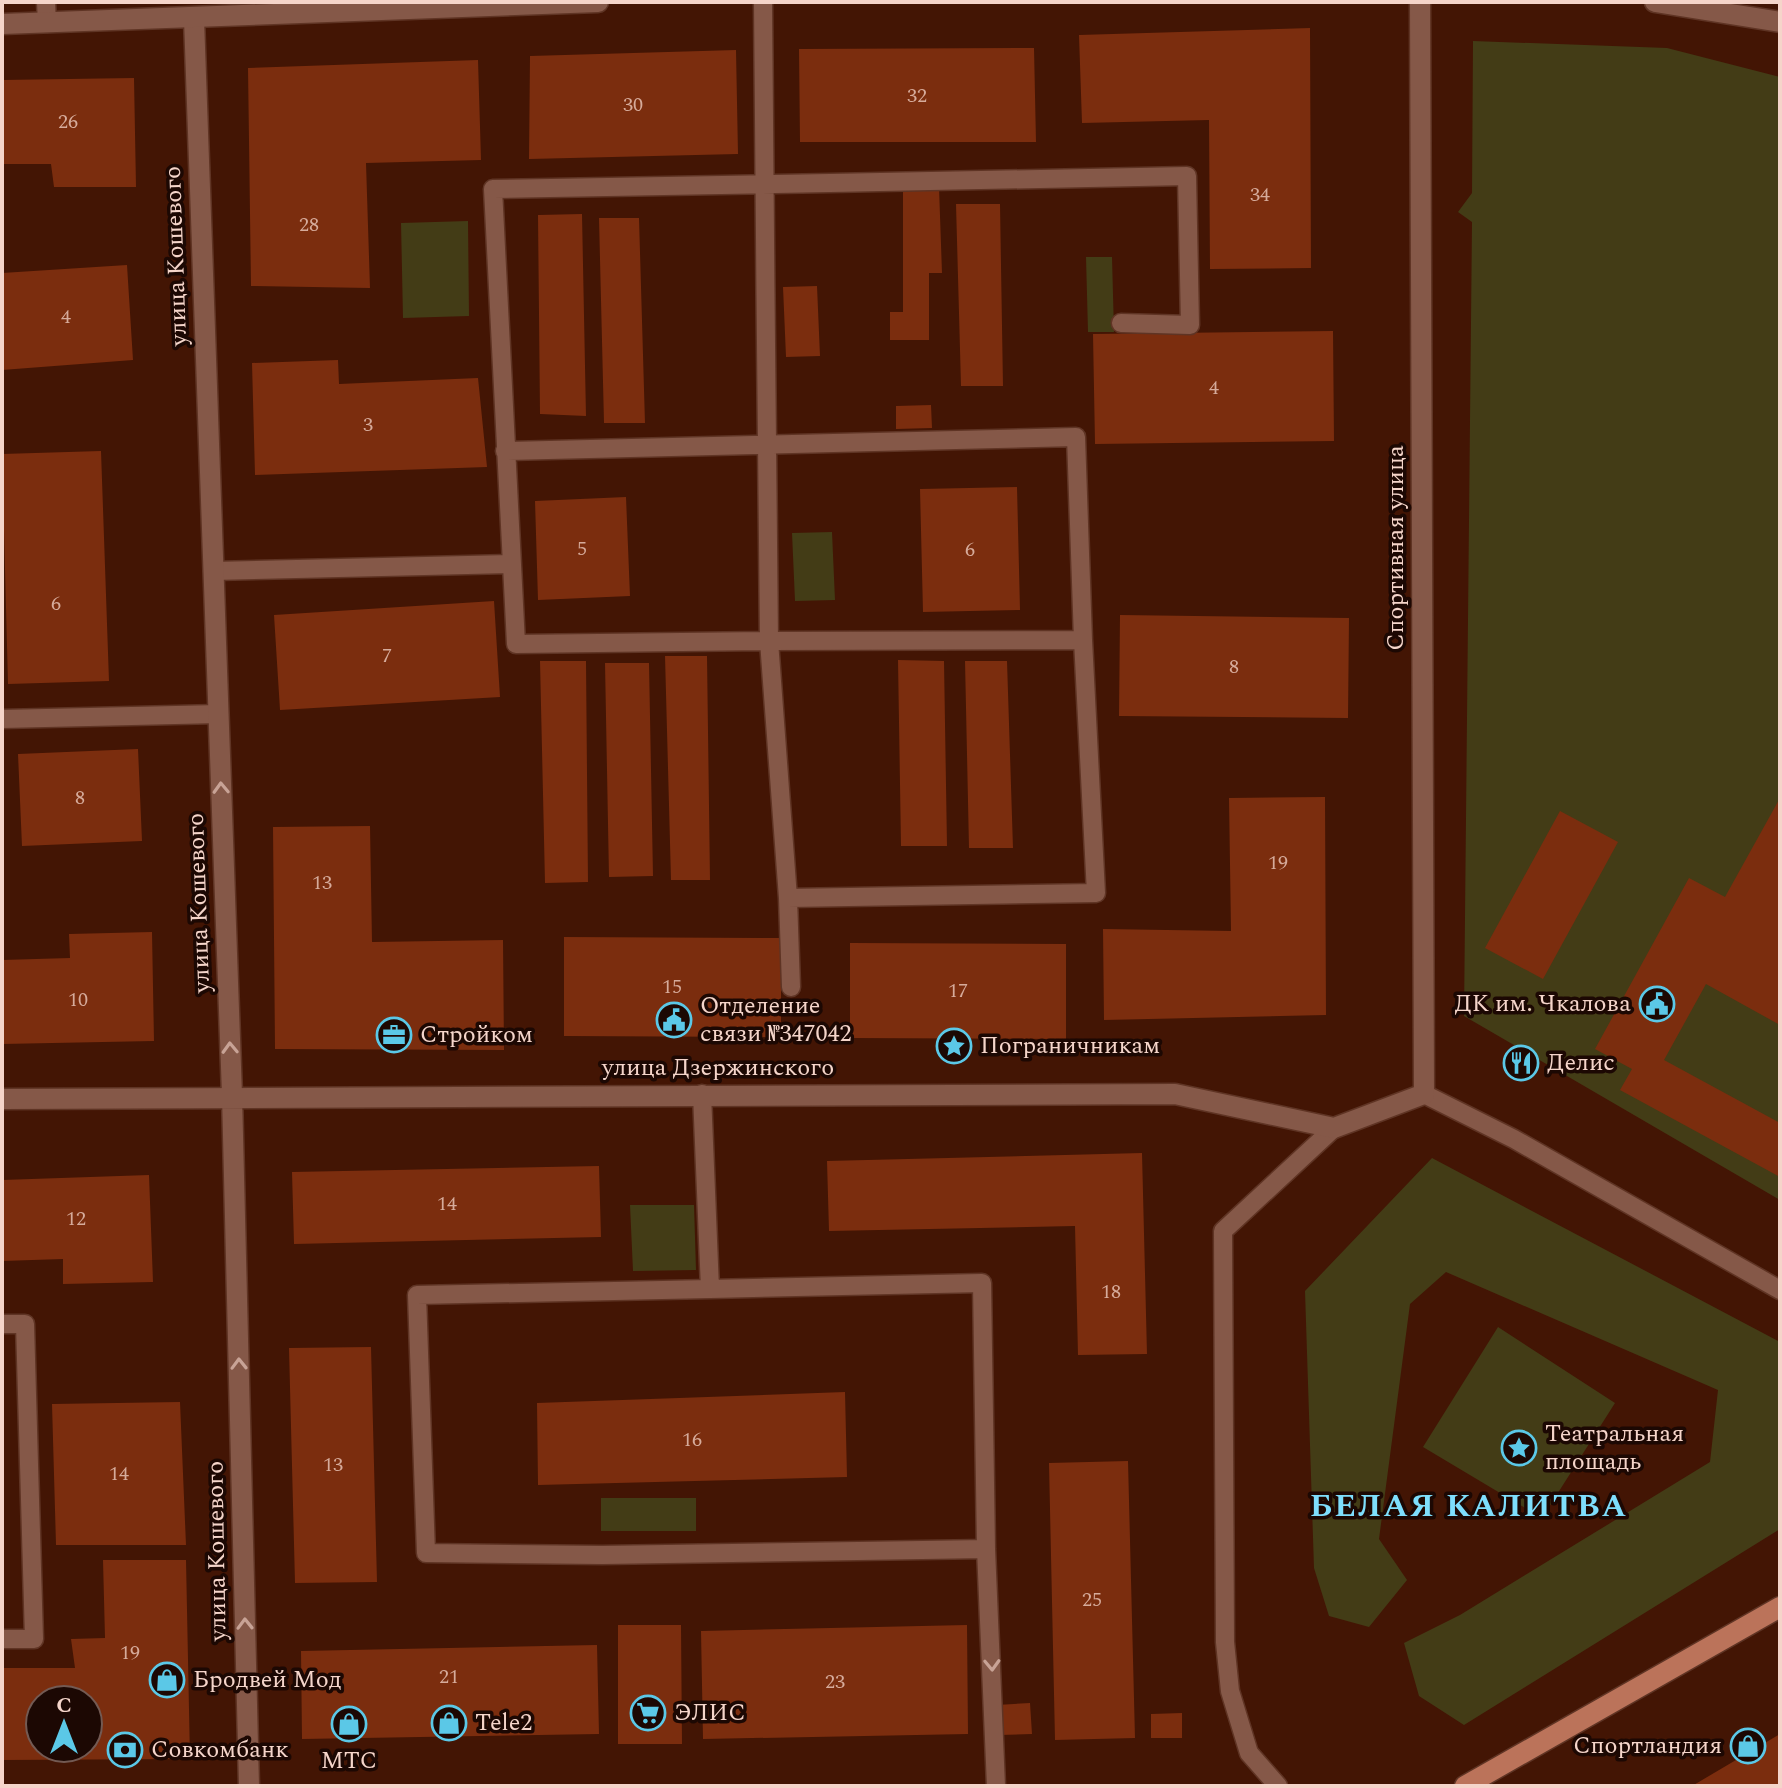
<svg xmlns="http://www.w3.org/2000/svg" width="1782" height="1788" font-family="Spectral,serif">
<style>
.green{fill:#433c16}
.building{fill:#7b2d0e;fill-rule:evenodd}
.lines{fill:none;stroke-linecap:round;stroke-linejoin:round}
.service-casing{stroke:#5f3424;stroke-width:21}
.minor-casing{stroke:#5f3424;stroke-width:23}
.tertiary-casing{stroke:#5f3424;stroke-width:23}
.secondary-casing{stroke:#5f3424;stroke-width:23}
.service{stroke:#855848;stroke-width:18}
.minor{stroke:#855848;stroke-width:20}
.tertiary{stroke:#855848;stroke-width:20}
.secondary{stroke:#bb735a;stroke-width:20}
.oneway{stroke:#c8a396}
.labels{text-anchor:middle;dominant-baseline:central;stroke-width:7;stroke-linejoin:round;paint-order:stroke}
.number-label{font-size:20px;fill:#d6ab9b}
.street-label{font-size:24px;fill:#f5d5ca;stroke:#1c0803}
.poi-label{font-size:24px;fill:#f5d5ca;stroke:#1c0803;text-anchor:start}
.district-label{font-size:32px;font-weight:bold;letter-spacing:2px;fill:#7edefc;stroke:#1c0803}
</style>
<rect width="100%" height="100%" fill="#431504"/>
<path class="green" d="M 1473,41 L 1667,48 L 1780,77 L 1780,1200 L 1464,1016 L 1472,222 L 1458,212 L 1472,193 Z
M 468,221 L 469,316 L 403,318 L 401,223 Z
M 1086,257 L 1112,257 L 1114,332 L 1088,332 Z
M 832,532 L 835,600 L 795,601 L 792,533 Z
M 1432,1158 L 1780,1342 L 1780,1529 L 1464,1725 L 1419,1696 L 1404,1643 L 1460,1615 L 1710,1462 L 1718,1390 L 1446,1272 L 1410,1304 L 1379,1539 L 1407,1580 L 1369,1627 L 1329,1616 L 1314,1568 L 1305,1291 Z
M 630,1205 L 694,1205 L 696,1270 L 633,1271 Z
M 1498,1327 L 1615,1403 L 1542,1518 L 1423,1447 Z
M 601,1498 L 696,1498 L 696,1531 L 601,1531 Z"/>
<path class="building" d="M 1310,28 L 1311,268 L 1210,269 L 1209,120 L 1082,123 L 1079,35 Z
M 1034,48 L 1036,142 L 800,142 L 799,49 Z
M 736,50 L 738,154 L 529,159 L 530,56 Z
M 478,60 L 481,160 L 366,163 L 370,288 L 251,286 L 248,68 Z
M 134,78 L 136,187 L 54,187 L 51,164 L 2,164 L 2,80 Z
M 903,187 L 939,187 L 942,273 L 929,273 L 929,340 L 890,340 L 890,312 L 903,312 Z
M 956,204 L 1000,204 L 1003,386 L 961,386 Z
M 582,214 L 586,416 L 540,414 L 538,215 Z
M 599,218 L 639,218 L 645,423 L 604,423 Z
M 127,265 L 133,360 L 2,370 L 2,273 Z
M 817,286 L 820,356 L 786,357 L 783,287 Z
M 1333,331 L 1334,441 L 1095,444 L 1093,334 Z
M 338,360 L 339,384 L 478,378 L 487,467 L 255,475 L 252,363 Z
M 931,405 L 932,428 L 896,429 L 896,406 Z
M 101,451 L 109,681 L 8,684 L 2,454 Z
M 1017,487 L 1020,610 L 923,612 L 920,489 Z
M 626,497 L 630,596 L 538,600 L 535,501 Z
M 494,601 L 500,697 L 280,710 L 274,615 Z
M 1120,615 L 1349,618 L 1348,718 L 1119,716 Z
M 665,656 L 707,656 L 710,880 L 671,880 Z
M 898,660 L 944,661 L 947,846 L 901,846 Z
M 540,661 L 586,661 L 588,882 L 545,883 Z
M 965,661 L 1007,661 L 1013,848 L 969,848 Z
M 605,663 L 649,663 L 653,876 L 609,877 Z
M 138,749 L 142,841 L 22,846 L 18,754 Z
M 1325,797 L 1326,1015 L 1104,1020 L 1103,929 L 1231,931 L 1229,798 Z
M 1780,798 L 1780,1025 L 1706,984 L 1664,1060 L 1780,1123 L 1780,1177 L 1620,1090 L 1632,1069 L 1595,1049 L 1689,878 L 1725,897 Z
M 1560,811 L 1618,842 L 1543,979 L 1485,948 Z
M 370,826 L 372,942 L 503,940 L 504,1050 L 275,1049 L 273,827 Z
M 152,932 L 154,1041 L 2,1044 L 2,960 L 70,958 L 69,934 Z
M 564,937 L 781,938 L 781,1037 L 564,1036 Z
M 850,943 L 1066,944 L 1066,1039 L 850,1038 Z
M 1142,1153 L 1147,1354 L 1078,1355 L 1075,1226 L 829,1231 L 827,1161 Z
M 599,1166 L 601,1237 L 294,1244 L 292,1172 Z
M 149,1175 L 153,1282 L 63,1284 L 63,1259 L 2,1261 L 2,1180 Z
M 371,1347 L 377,1582 L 295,1583 L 289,1348 Z
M 845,1392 L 847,1477 L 538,1485 L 537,1403 Z
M 180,1402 L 186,1545 L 56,1545 L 52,1404 Z
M 1128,1461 L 1135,1738 L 1055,1740 L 1049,1463 Z
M 103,1560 L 186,1560 L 190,1759 L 2,1760 L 2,1668 L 75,1668 L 71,1639 L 105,1638 ZM 40,1700 L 88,1700 L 88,1748 L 40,1748 Z
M 618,1625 L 681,1625 L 682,1744 L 618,1744 Z
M 967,1625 L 968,1734 L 703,1739 L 701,1631 Z
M 597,1645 L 599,1734 L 302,1739 L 301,1651 Z
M 1030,1703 L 1032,1734 L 999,1735 L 997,1705 Z
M 1182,1713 L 1182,1738 L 1151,1738 L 1151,1714 Z
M 1780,1734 L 1780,1786 L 1692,1786 Z"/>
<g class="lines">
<g class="service-casing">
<path id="service" d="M 46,2 L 47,23
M 763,2 C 766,215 765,428 769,641 L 1083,640 L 1096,893 L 788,898 L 769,641 L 516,644 L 493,189 C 724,184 956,182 1187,176 L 1190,325 L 1121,323
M 505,451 L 1076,437 L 1083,640
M 213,571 L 512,564
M 2,719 L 219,714
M 788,898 L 791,987
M 702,1094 L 710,1289 L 982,1283 L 986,1549 L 996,1786
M 1424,1094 L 1514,1139 L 1780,1290
M 710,1289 L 417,1295 L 426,1553 L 602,1555 L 986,1549
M 2,1324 L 25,1324 L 34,1639 L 2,1639
M 1278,1786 L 1249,1753 L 1230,1691 L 1225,1642 L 1223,1231 L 1334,1128"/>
</g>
<g class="minor-casing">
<path id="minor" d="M 194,19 L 232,1095 L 249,1786
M 2,1099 L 1175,1094 L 1334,1128 L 1424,1094 L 1420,2"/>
</g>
<g class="tertiary-casing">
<path id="tertiary" d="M 1655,2 L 1780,22
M 2,24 L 598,2"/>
</g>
<g class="secondary-casing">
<path id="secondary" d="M 1465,1786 L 1780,1607"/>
</g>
<use href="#service" class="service"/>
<use href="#minor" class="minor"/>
<use href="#tertiary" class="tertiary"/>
<use href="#secondary" class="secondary"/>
</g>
<defs><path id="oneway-chevron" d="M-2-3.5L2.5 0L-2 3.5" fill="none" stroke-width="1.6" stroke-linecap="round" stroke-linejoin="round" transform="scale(2)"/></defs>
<g class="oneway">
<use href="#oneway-chevron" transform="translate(221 788) rotate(-92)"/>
<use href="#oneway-chevron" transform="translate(230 1048) rotate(-92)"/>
<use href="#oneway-chevron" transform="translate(239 1364) rotate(-91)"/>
<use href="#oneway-chevron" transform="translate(245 1624) rotate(-91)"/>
<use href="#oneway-chevron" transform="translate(992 1665) rotate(88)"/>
</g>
<defs>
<g id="civic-ring" transform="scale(1.8)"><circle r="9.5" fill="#1c0803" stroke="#5bc8e7" stroke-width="1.5"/><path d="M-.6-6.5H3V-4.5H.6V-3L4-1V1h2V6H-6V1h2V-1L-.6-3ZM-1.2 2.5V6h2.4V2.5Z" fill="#5bc8e7"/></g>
<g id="office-ring" transform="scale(1.8)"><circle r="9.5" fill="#1c0803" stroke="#5bc8e7" stroke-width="1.5"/><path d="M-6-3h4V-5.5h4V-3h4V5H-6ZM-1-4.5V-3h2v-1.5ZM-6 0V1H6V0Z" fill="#5bc8e7"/></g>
<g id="sight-ring" transform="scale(1.8)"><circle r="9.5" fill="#1c0803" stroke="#5bc8e7" stroke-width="1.5"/><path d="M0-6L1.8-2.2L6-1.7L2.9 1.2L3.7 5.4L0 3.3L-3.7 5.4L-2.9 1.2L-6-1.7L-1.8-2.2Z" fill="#5bc8e7"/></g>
<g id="restaurant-ring" transform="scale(1.8)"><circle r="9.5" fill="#1c0803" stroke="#5bc8e7" stroke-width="1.5"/><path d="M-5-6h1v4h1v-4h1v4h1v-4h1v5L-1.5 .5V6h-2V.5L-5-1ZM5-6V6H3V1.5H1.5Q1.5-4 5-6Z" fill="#5bc8e7"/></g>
<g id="shop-ring" transform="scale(1.8)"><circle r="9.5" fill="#1c0803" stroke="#5bc8e7" stroke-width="1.5"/><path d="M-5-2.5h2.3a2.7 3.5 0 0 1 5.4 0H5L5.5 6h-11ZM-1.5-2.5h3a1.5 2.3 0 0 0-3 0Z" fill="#5bc8e7"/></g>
<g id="supermarket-ring" transform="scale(1.8)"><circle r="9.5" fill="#1c0803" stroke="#5bc8e7" stroke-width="1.5"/><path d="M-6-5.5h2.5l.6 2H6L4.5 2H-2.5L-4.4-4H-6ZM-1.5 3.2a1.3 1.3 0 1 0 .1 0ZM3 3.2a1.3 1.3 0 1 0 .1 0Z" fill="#5bc8e7"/></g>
<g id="bank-ring" transform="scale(1.8)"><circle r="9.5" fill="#1c0803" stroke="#5bc8e7" stroke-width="1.5"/><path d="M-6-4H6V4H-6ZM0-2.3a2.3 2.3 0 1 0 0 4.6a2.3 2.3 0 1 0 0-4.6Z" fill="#5bc8e7"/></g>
</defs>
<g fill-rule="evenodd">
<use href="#civic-ring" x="1657" y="1004"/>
<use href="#civic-ring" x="674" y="1020"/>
<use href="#office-ring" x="394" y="1035"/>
<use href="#sight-ring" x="954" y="1046"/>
<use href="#restaurant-ring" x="1521" y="1063"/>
<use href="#sight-ring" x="1519" y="1448"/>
<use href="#shop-ring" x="167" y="1680"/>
<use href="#supermarket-ring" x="648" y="1713"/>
<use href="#shop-ring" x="449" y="1723"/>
<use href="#shop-ring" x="349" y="1724"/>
<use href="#shop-ring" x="1748" y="1746"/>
<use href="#bank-ring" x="125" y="1750"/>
</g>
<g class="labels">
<g class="number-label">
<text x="917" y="96">32</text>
<text x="633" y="105">30</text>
<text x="68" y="122">26</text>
<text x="1260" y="195">34</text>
<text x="309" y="225">28</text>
<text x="66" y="317">4</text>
<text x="1214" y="388">4</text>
<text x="368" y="425">3</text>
<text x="582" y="549">5</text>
<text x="970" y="550">6</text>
<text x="56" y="604">6</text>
<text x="387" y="656">7</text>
<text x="1234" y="667">8</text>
<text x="80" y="798">8</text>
<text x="1278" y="863">19</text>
<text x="322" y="883">13</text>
<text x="672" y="987">15</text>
<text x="958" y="991">17</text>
<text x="78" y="1000">10</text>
<text x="447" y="1204">14</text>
<text x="76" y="1219">12</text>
<text x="1111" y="1292">18</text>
<text x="692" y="1440">16</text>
<text x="333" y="1465">13</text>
<text x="119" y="1474">14</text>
<text x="1092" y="1600">25</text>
<text x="130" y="1653">19</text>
<text x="449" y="1677">21</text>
<text x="835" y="1682">23</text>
</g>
<g class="street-label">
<text transform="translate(176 256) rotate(-92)">улица Кошевого</text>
<text transform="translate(1396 548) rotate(-90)">Спортивная улица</text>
<text transform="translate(199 903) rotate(-92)">улица Кошевого</text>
<text x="718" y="1068">улица Дзержинского</text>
<text transform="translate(217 1551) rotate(-91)">улица Кошевого</text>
</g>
<g class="poi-label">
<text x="1631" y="1004" text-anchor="end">ДК им. Чкалова</text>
<text x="700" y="1006">Отделение<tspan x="700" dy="28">связи №347042</tspan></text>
<text x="420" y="1035">Стройком</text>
<text x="980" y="1046">Пограничникам</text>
<text x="1547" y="1063">Делис</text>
<text x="1545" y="1434">Театральная<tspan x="1545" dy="28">площадь</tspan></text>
<text x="193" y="1680">Бродвей Мод</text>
<text x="674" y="1713">ЭЛИС</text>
<text x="475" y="1723">Tele2</text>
<text x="1722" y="1746" text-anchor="end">Спортландия</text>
<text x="151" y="1750">Совкомбанк</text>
<text x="349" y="1761" text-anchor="middle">МТС</text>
</g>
<g class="district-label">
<text x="1469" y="1506">БЕЛАЯ КАЛИТВА</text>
</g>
</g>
<rect width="1782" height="1788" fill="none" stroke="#f5d5ca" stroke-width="8"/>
<g transform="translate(64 1724)"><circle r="38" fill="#1c0803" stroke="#735a53" stroke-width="2"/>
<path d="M0-6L14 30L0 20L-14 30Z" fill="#5bc8e7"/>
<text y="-12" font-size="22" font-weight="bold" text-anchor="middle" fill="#f5d5ca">С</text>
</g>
</svg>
